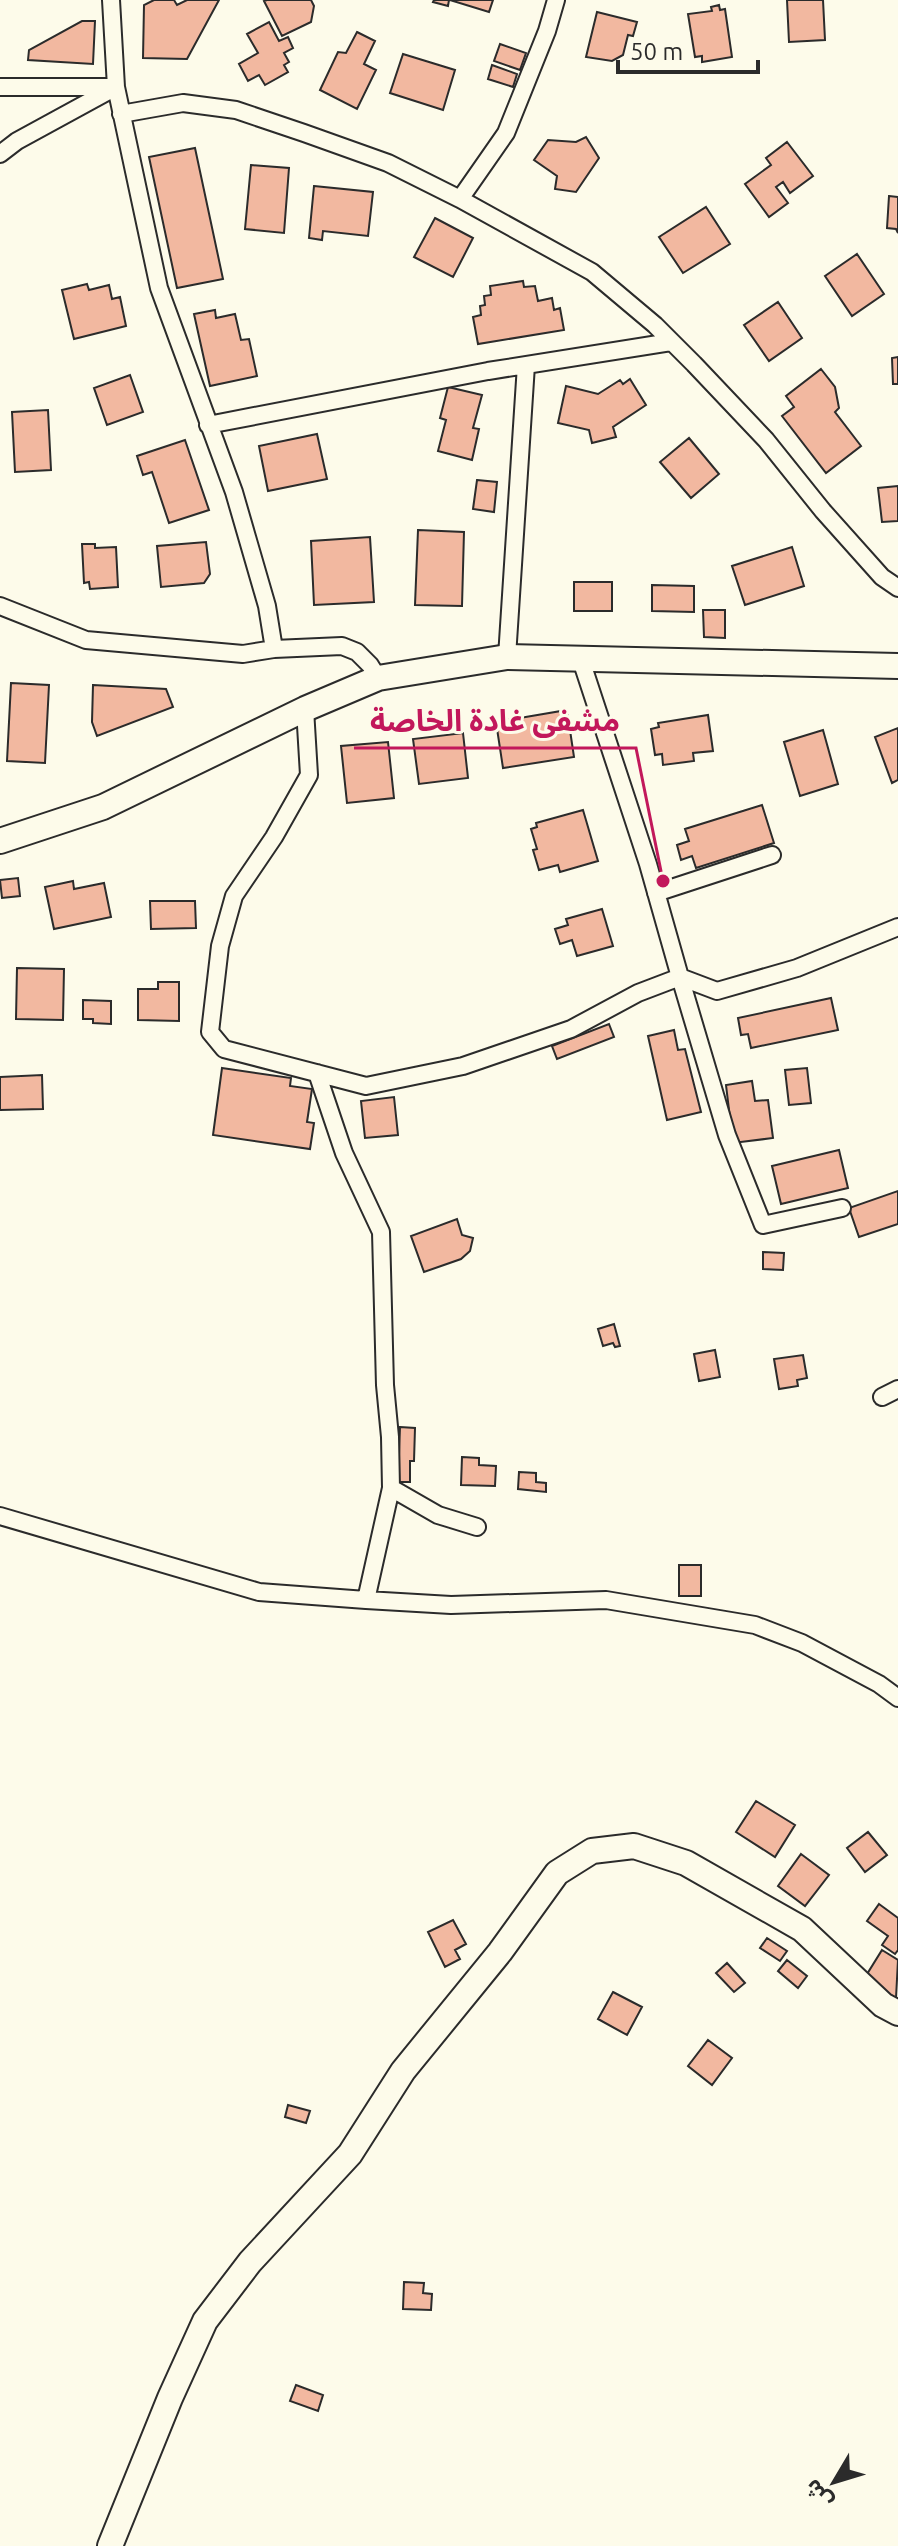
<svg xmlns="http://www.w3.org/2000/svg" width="898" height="2546" font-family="Ubuntu,'Noto Sans Arabic',sans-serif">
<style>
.building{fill:#f2b8a0;stroke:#2b2b2b;stroke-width:2}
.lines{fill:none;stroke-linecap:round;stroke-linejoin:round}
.street-casing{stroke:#2b2b2b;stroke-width:20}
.secondary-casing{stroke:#2b2b2b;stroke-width:28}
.street{stroke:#fdfbea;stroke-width:16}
.secondary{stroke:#fdfbea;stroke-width:24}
.leader{fill:none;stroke:#c2185b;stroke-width:3}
.callout-dot{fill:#c2185b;stroke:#fdfbea;stroke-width:3}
.callout-label{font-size:30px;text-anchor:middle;font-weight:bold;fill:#c2185b;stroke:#fdfbea;stroke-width:6;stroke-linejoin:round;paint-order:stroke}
</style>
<rect width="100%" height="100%" fill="#fdfbea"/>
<path class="building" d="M 154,0 L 174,0 L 177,5 L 187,0 L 219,0 L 187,59 L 143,58 L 144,5 Z
M 267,0 L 311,0 L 314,6 L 311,22 L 282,36 L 264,1 Z
M 434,0 L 449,0 L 448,6 L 433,2 Z
M 450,0 L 493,0 L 489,12 Z
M 787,0 L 823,0 L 825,40 L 789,42 Z
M 719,5 L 720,10 L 725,9 L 732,57 L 702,62 L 702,56 L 695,57 L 688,14 L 712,11 L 711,7 Z
M 597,12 L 637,22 L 633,36 L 628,35 L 623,55 L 612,61 L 586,57 Z
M 82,21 L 95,21 L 93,64 L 28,60 L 29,50 Z
M 269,22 L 279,41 L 288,37 L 293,48 L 284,53 L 289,62 L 284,65 L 288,72 L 265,85 L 259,75 L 248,81 L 239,64 L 258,53 L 247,34 Z
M 357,32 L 375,41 L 364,64 L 376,70 L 357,109 L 320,90 L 338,52 L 346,53 Z
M 500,44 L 526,53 L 520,70 L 494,61 Z
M 403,54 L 455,70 L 443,110 L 390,93 Z
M 492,65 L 517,74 L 513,87 L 488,79 Z
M 586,137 L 599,158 L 576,192 L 555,189 L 557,176 L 534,160 L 548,140 L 576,142 Z
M 787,142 L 813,176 L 790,193 L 783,182 L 776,187 L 788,203 L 769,217 L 745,184 L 771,165 L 766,158 Z
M 195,148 L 223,279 L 177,288 L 149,157 Z
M 251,165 L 289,168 L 284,233 L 245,229 Z
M 314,186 L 373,192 L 368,236 L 323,231 L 322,240 L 309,238 Z
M 889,196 L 898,197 L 898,233 L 896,229 L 887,228 Z
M 706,207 L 730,244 L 683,273 L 659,237 Z
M 435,218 L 473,238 L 453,277 L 414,257 Z
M 857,254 L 884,294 L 852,316 L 825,276 Z
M 523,281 L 524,287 L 535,286 L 538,301 L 552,298 L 554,310 L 560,308 L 564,330 L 478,344 L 473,317 L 481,315 L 480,306 L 485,305 L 484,296 L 491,295 L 490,286 Z
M 87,284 L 89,290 L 109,285 L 112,299 L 120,297 L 126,326 L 74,339 L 62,290 Z
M 778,302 L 802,338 L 769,361 L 744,325 Z
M 215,310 L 216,318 L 235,314 L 241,340 L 249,339 L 257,376 L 210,386 L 194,314 Z
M 898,357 L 898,384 L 893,384 L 892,358 Z
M 821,369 L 835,387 L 839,408 L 835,412 L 861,446 L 826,473 L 782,416 L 794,407 L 786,396 Z
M 130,375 L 143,412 L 107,425 L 94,388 Z
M 630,379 L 646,405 L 613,427 L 616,437 L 592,443 L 589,430 L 558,423 L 566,386 L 598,394 L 620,380 L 623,384 Z
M 448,387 L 482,395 L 473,428 L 479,429 L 472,460 L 438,451 L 446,420 L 440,418 Z
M 48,410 L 51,470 L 15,472 L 12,412 Z
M 317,434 L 327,479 L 268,491 L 259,446 Z
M 689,438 L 719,474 L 691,498 L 660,462 Z
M 185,440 L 209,510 L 169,523 L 152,472 L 143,475 L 137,456 Z
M 477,480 L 497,482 L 494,512 L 473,509 Z
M 898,486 L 898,521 L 882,522 L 878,488 Z
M 418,530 L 464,532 L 462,606 L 415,605 Z
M 370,537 L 374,602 L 314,605 L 311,541 Z
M 206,542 L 210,574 L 204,583 L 161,587 L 157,546 Z
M 82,544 L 95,544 L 95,548 L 116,547 L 118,587 L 90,589 L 89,582 L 84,583 Z
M 792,547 L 804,586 L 745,605 L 732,566 Z
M 574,582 L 612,582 L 612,611 L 574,611 Z
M 652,585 L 694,586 L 694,612 L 652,611 Z
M 703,610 L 725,610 L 725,638 L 704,637 Z
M 11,683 L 49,685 L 45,763 L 7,761 Z
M 93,685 L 166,689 L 173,707 L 97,736 L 92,722 Z
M 567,710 L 574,757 L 503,768 L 496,722 Z
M 708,715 L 713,751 L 693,753 L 694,761 L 663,765 L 662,754 L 655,755 L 651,729 L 659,727 L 658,723 Z
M 898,728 L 898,780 L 892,783 L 875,737 Z
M 823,730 L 838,784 L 800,796 L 784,742 Z
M 463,733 L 468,778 L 419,784 L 413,739 Z
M 388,742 L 394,798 L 347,803 L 341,746 Z
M 762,805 L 774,843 L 696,868 L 692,856 L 681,860 L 677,845 L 689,841 L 685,829 Z
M 583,810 L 598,861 L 560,872 L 558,865 L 539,870 L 533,850 L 537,849 L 531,829 L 537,827 L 536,823 Z
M 18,878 L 20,896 L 2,898 L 0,880 Z
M 73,881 L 74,889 L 104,883 L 111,917 L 54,929 L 45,887 Z
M 150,901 L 195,901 L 196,928 L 151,929 Z
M 602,909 L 613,946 L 577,956 L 572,940 L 560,944 L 555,929 L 568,925 L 566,919 Z
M 17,968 L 64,969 L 63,1020 L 16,1019 Z
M 158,982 L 179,982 L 179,1021 L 138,1020 L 138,989 L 158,989 Z
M 831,998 L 838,1030 L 751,1048 L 748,1034 L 741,1035 L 738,1018 Z
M 83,1000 L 111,1001 L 111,1024 L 93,1023 L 93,1019 L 83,1019 Z
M 609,1024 L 614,1037 L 557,1059 L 552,1046 Z
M 674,1030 L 678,1050 L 685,1049 L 701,1112 L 667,1120 L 648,1036 Z
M 222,1068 L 291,1078 L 290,1086 L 312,1089 L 307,1122 L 314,1123 L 310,1149 L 213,1135 Z
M 807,1068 L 811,1103 L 789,1105 L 785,1070 Z
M 42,1075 L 43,1109 L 0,1110 L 0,1077 Z
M 752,1081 L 755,1101 L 768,1100 L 773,1138 L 733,1143 L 726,1085 Z
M 394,1097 L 398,1135 L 365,1138 L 361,1101 Z
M 839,1150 L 848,1188 L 781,1204 L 772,1166 Z
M 898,1191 L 898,1224 L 859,1237 L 849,1208 Z
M 457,1219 L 462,1235 L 473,1238 L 470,1251 L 461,1259 L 424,1272 L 411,1236 Z
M 763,1252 L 784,1253 L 783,1270 L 763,1269 Z
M 614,1324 L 620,1346 L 615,1347 L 613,1343 L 603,1346 L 598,1329 Z
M 715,1350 L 720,1377 L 699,1381 L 694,1354 Z
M 803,1355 L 807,1378 L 797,1380 L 798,1386 L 779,1389 L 774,1359 Z
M 400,1427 L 415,1428 L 414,1461 L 410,1461 L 410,1482 L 398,1482 Z
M 462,1457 L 479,1458 L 479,1465 L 496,1466 L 495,1486 L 461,1485 Z
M 519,1472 L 536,1473 L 536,1482 L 546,1483 L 546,1492 L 518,1489 Z
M 679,1565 L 701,1565 L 701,1596 L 679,1596 Z
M 756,1801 L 795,1825 L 775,1857 L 736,1832 Z
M 868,1832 L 887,1855 L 865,1872 L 847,1848 Z
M 801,1854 L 829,1875 L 805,1906 L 778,1886 Z
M 879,1904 L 898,1918 L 898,1950 L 895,1954 L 882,1945 L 888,1936 L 867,1921 Z
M 453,1920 L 466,1944 L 455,1950 L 460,1959 L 445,1967 L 428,1932 Z
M 767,1938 L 787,1951 L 780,1961 L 760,1948 Z
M 882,1950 L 898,1960 L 896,1998 L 864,1979 Z
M 787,1960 L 807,1976 L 798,1988 L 778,1971 Z
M 727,1963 L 745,1983 L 734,1992 L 716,1973 Z
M 613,1992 L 642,2007 L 627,2035 L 598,2019 Z
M 708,2040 L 732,2058 L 712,2085 L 688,2066 Z
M 288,2105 L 310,2111 L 306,2123 L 285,2117 Z
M 404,2282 L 424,2283 L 423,2293 L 432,2294 L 431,2310 L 403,2309 Z
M 296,2385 L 323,2395 L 318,2411 L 290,2401 Z"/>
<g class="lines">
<g class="street-casing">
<path id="street" d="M 111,0 L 116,87 L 159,288 L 234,492 L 267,606 L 274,649
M 0,87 L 114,87
M 121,114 L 183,103 L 236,110 L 304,133 L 388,163 L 460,199 L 592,272 L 655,325 L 694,364 L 766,440 L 823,511 L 882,577 L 898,588
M 0,154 L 17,141 L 116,87
M 460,199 L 506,133 L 547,31 L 556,0
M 208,425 L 488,371 L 671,342
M 0,606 L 86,640 L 243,654 L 274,649 L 342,646 L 357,652 L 370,665 L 378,678
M 507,657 L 526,365
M 581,660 L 648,864 L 680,977 L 717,991 L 797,968 L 898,927
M 305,709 L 309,775 L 274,837 L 234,896 L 220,946 L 210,1032 L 224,1049 L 366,1086 L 463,1066 L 571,1029 L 638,993 L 680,977 L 727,1135 L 763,1225 L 842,1208
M 656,893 L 772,855
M 317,1073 L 344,1153 L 381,1232 L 385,1385 L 390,1437 L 391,1488 L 366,1600 L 451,1605 L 606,1600 L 755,1625 L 802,1643 L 879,1684 L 898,1698
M 882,1397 L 898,1389
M 391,1488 L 438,1515 L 477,1527
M 0,1516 L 259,1592 L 366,1600"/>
</g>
<g class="secondary-casing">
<path id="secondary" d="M 0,841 L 103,807 L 305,709 L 378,678 L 507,657 L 898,666
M 110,2546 L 170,2398 L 205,2321 L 250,2262 L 350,2154 L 403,2071 L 500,1952 L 557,1873 L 592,1851 L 634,1846 L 686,1863 L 802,1929 L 883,2005 L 898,2013"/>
</g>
<use href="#street" class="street"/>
<use href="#secondary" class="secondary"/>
</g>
<path class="leader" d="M663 881L636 748H354"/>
<circle class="callout-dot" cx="663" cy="881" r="8"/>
<g class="callout-label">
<text x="495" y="731">مشفى غادة الخاصة</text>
</g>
<g transform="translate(834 2482) rotate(232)" stroke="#fdfbea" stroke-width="6" paint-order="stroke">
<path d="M0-6L14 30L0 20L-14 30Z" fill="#2b2b2b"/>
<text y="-12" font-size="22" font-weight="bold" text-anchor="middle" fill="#2b2b2b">ش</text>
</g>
<path d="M618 60v12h140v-12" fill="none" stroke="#2b2b2b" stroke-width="4"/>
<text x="630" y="60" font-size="24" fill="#2b2b2b" stroke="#fdfbea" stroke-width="6" paint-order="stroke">50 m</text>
</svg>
